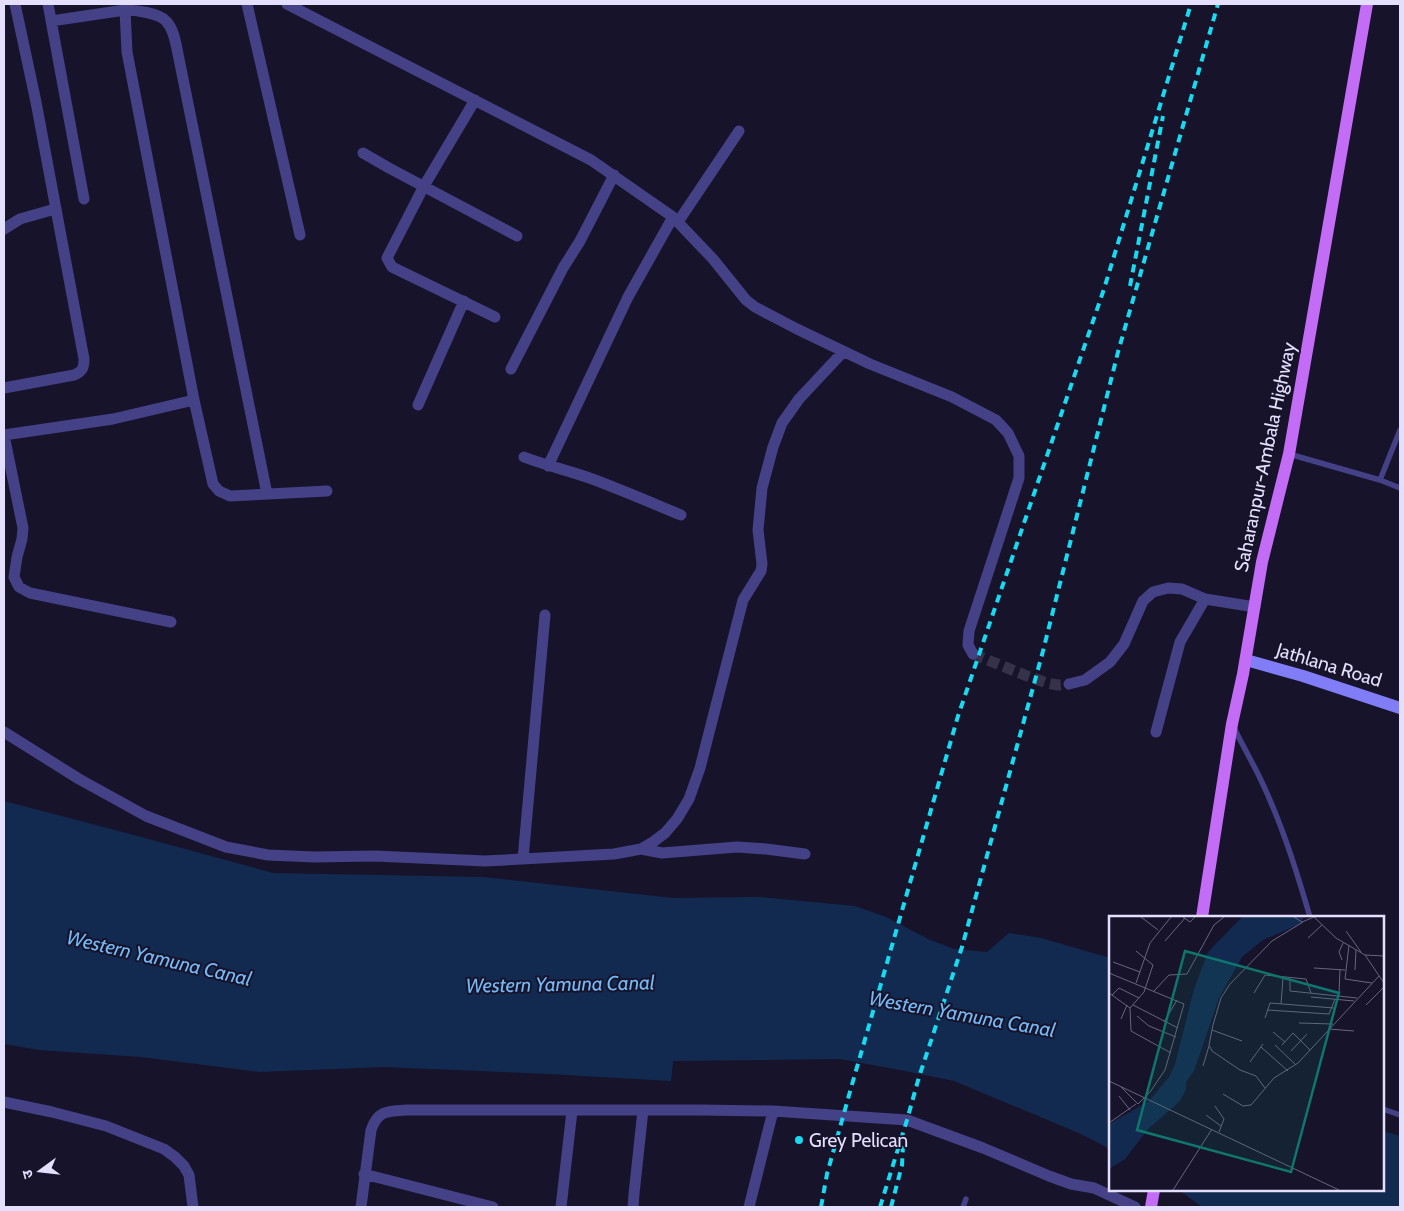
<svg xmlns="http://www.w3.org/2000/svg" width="1404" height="1211" font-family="Cabin,'Noto Sans Devanagari',sans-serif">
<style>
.water{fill:#132a50}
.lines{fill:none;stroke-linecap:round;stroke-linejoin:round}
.street-tunnel{stroke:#36324a;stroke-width:11;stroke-dasharray:11 5.5;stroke-linecap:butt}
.lane{stroke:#444187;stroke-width:5.5}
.street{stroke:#444187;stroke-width:11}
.secondary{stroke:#807df7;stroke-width:12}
.primary{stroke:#c36df6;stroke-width:12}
.rail{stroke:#18dbf1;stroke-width:4;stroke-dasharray:8 6;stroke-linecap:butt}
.poi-dot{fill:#18dbf1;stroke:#17132b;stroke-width:2}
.labels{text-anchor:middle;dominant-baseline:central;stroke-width:4;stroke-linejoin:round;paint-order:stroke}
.street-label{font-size:19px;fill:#e3dffd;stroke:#17132b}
.poi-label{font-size:19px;fill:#e3dffd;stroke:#17132b;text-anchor:start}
.water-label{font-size:20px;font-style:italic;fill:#74baf7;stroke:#17132b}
.inset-road{fill:none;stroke:#69657f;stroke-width:1}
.view{fill:#0f766e;fill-opacity:0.15;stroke:#0f766e;stroke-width:2.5}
.inset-edge{fill:none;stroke:#e3dffd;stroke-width:2.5}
</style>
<rect width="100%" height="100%" fill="#17132b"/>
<path class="water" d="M 4,801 L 130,834 L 273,873 L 483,877 L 673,898 L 760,897 L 855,906 L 886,917 L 928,939 L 954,949 L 987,952 L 1009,933 L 1041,938 L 1110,958 L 1110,1149 L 1081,1134 L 954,1081 L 905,1071 L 840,1059 L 673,1061 L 671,1081 L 549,1074 L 383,1067 L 259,1072 L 141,1057 L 39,1050 L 4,1044 Z
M 1383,1131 L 1400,1136 L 1400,1207 L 1202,1207 L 1179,1190 L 1383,1190 Z"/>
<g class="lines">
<path class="street-tunnel" d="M 973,654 L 1027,676 L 1047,683 L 1058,685 L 1069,684"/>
<path class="lane" d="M 1289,454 L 1380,480 L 1400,488
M 1380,480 L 1400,430
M 1234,728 C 1242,744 1251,760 1259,776 C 1281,821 1296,869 1310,917
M 1383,1109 L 1400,1115
M 963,1207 L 966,1199"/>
<path class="street" d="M 48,4 L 84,199
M 247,4 L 300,235
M 287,4 L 591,160 L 673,217 L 713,259 L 746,300 L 755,307 L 797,329 L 870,364 L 952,397 L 996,420 L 1008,433 L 1019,456 L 1019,478 L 969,631 L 968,645 L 973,654
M 125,10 L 127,52 L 194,400 L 213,484 L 219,491 L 230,496 L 327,491
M 51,21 L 125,10 C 135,10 159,13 166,21 C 174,29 176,44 178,54 L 267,494
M 475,100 L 424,186 L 387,258 L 392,267 L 495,317
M 363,153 L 389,168 L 517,236
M 678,222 L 739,131
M 4,229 L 20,219 L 55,209
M 511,369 L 563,268 L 580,241 L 614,175
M 4,388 L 74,375 C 82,372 84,368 84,359 L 36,102 L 15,4
M 418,405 L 464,301
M 4,435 L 23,528 L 22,539 L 17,557 L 14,577 L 19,587 L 30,593 L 171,622
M 4,435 L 113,419 L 194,400
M 524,457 C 547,466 571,471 595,480 C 624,491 652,503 681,515
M 548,466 L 628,297 L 673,217
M 1069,684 L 1085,680 L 1110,662 L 1124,644 L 1143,601 L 1153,592 L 1168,588 L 1182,589 L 1205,599 L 1255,607
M 4,732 L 79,779 L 146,816 L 226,847 L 268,855 L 314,857 L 375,856 L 485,861 L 614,854 L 641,849 L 653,842 L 665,833 L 677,819 L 689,799 L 700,768 L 743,600 L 761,571 L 762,564 L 758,530 L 762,488 L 773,447 L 782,423 L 799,399 L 843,352
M 1156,732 L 1180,642 L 1205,599
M 641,849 L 662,853 L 737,847 L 766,849 L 805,854
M 523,859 L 545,615
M 4,1102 L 52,1112 L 106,1126 L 164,1149 L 175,1157 L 184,1166 L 189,1175 L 193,1207
M 364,1174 L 493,1207
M 361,1207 L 371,1130 C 378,1110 388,1111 407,1110 L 700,1110 L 773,1111 L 907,1120 L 983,1148 L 1049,1176 L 1071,1184 L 1094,1188 L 1135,1207
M 561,1207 L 572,1111
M 633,1207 L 634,1194 L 643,1110
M 749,1207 L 773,1111"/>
<path class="secondary" d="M 1246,660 L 1303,676 L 1400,708"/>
<path class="primary" d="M 1202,917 L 1232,724 L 1243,674 L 1262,562 L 1289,454 L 1367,4
M 1151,1207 L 1154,1190"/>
<path class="rail" d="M 1130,286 L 1163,116
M 821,1207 L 827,1174 L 851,1088 L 958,716 L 1104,289 L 1191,4
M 880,1207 L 907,1120 L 919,1077 L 962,947 L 1043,651 L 1118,352 L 1218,4
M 891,1207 L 902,1165 L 903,1146"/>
</g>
<circle class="poi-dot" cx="799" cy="1140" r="5"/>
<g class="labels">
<g class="street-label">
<text transform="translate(1265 457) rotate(-78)">Saharanpur-Ambala Highway</text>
<text transform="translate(1329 665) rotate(17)">Jathlana Road</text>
</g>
<g class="poi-label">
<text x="809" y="1140">Grey Pelican</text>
</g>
<g class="water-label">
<text transform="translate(159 958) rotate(13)">Western Yamuna Canal</text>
<text transform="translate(560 984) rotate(-1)">Western Yamuna Canal</text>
<text transform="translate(962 1014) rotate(10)">Western Yamuna Canal</text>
</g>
</g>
<g transform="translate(1109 916)">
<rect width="275" height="275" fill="#17132b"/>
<path d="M 133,1 L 195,1 L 191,8 L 154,24 L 133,41 L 110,82 L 85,155 L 77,166 L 77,174 L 70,186 L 40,212 L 16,243 L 0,253 L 0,208 L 40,185 L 60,161 L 66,148 L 85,73 L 99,36 Z" fill="#132a50"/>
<path class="inset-road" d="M 32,1 L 49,14M 74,1 L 81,6 L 86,1M 185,1 L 193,6 L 205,1M 205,1 L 227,22 L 256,39 L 275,67M 237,15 L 252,36M 199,22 L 213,9M 56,25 L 76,2M 240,29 L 236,63 L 263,67M 27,35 L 44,49 L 35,76 L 21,92 L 22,115 L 62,137M 256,39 L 275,40M 233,44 L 230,36 L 234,27M 4,46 L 31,56M 205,52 L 236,54M 246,54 L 247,34M 0,57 L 75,88 L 56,154 L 41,176 L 29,188 L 12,171M 181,63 L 181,75 L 248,82M 27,67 L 41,27 L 62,1M 45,75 L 60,59 L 78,58 L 105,9 L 115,1M 0,77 L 21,92M 145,77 L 156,59 L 197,63 L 202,77M 3,79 L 10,72 L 30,82M 230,79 L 231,53M 202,81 L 245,85M 172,88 L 174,62M 24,89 L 69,112M 257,89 L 275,71M 158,94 L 220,98 L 226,83M 28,100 L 40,110 L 67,121M 156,102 L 161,87 L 225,92M 12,103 L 18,89M 55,106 L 68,84M 190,107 L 224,108M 220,113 L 245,115M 103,114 L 133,125M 164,116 L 176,126M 166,129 L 187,149M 173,129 L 184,117 L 201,134M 152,131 L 179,155M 182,135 L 198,118M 141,146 L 154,128M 94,150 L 100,130M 0,165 L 230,274M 156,172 L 147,160 L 131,154 L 103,135 L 100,129 L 104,109 L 112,82 L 121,68 L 163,25 L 194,6M 114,178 L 134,190 L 142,189 L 165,162 L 189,147 L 270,60M 10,180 L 21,194M 106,190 L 115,203 L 110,216M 97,199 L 112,210M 0,207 L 27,188M 64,274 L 103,213"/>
<path class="view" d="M 76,35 L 230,77 L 182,256 L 28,214 Z"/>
<rect width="275" height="275" class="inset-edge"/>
</g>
<rect width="1404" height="1211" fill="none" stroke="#e3dffd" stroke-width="10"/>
<g transform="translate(40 1171) rotate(255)" stroke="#17132b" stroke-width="4" paint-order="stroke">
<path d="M0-4L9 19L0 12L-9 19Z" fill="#e3dffd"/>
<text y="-8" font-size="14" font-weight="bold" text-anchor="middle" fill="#e3dffd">उ</text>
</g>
</svg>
